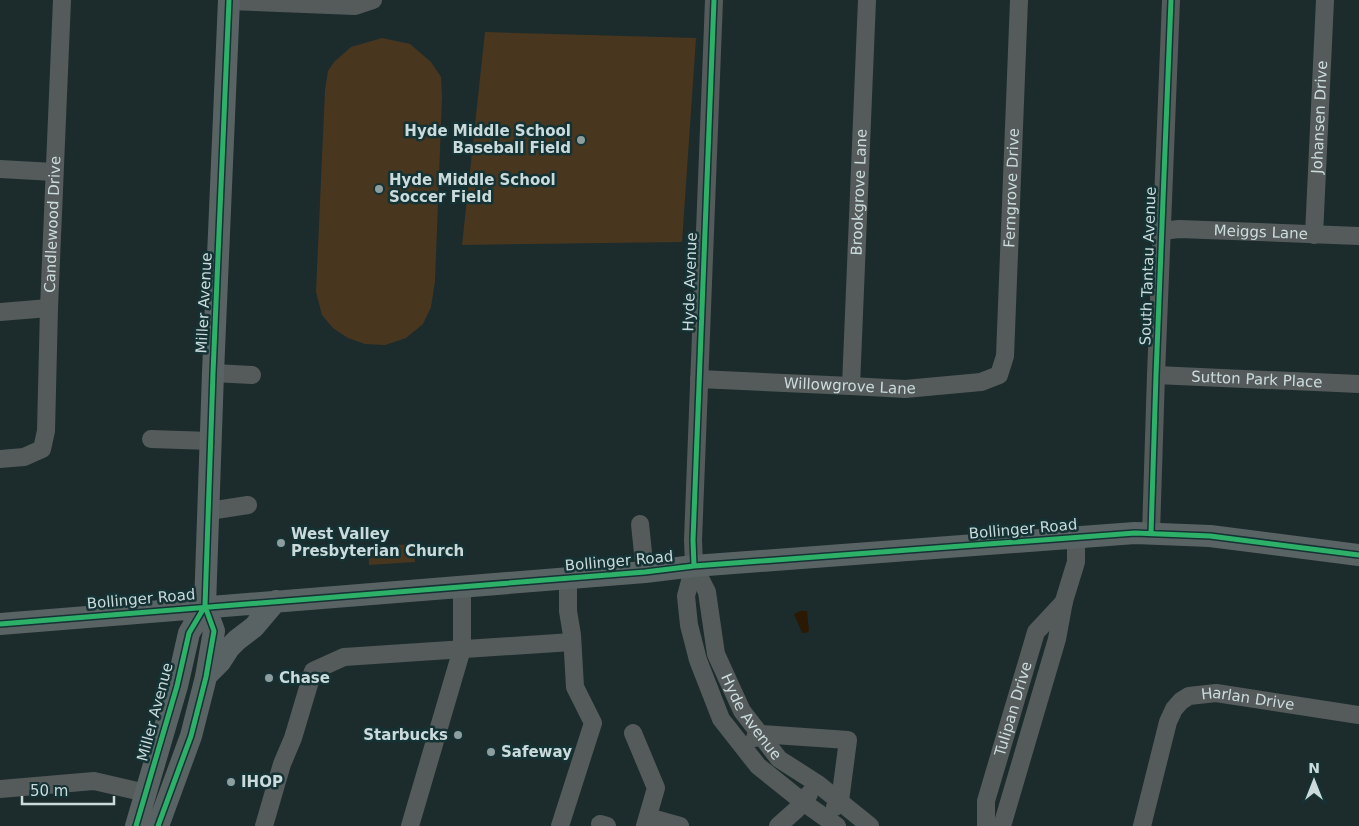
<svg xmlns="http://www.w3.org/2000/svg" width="1359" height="826" font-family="'DejaVu Sans',sans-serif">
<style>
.green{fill:#49361f}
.water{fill:#2b1904}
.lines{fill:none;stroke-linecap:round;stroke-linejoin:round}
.minor{stroke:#555b5b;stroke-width:18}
.major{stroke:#5a6364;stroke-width:22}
.cycleway-casing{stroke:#153234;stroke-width:8}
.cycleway{stroke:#2db169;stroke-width:5}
.poi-dot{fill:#8e9e9f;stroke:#153234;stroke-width:2}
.labels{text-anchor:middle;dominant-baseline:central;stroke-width:5;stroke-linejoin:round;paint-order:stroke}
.street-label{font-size:15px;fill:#cbdbdc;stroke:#153234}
.poi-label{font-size:15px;font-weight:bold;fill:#cbdbdc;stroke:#153234;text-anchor:start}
</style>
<rect width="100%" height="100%" fill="#1c2c2d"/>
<path class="green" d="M 485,32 L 696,38 L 682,242 L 462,245 Z
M 382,38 L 410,44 L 431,62 L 441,77 L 442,97 L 435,281 L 431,307 L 423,324 L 406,338 L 385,345 L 365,344 L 348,338 L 333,328 L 322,315 L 316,292 L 325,90 L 328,71 L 334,62 L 351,47 Z
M 413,544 L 415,562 L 369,565 L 368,547 Z"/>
<path class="water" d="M 800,611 L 807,611 L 809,631 L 806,633 L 802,633 L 794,614 Z"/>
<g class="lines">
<g class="minor">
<path d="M 714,0 L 693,540 L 694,566 L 686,596 L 689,625 L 698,660 L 721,719 L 758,766 L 803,802 L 837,826"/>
<path d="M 229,1 L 355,6 L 373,0"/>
<path d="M 0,169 L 54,172"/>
<path id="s1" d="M 1162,231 L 1179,229 L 1359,236"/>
<path id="s2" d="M 1314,235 L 1325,0"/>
<path d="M 0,312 L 49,308"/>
<path d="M 213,373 L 252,375"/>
<path id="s3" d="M 1156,375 L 1359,384"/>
<path id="s4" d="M 699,379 L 851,386 L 905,389 L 981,382 L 999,375 L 1005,356 L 1019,0"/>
<path id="s5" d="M 851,386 L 867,0"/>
<path d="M 151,439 L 211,441"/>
<path id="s6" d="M 0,459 L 24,457 L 42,449 L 46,431 L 49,308 L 62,0"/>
<path d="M 209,511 L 248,505"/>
<path d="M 640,524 L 645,572"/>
<path d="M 1151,533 L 1156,375 L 1171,0"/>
<path id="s7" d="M 694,566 L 707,592 L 716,654 L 742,711 L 779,759 L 818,784 L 870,826"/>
<path d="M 633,733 L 656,788 L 645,826"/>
<path d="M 755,738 L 760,734 L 848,740 L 840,801 L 835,807"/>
<path d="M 0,789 L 94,781 L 146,793"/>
<path d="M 648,817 L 680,826"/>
<path d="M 600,824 L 607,826"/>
<path d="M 264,826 L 282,764 L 293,738 L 313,671 L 344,657 L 572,642"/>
<path d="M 410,826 L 462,649 L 462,586"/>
<path d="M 560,826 L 593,723 L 575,687 L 572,635 L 568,611 L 568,578"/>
<path d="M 778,826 L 796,810 L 809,794"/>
<path id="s8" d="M 986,826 L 986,801 L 1036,632 L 1064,602"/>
<path d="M 1002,826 L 1057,639 L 1064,601 L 1076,562 L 1076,537"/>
<path id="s9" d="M 1142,826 L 1168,722 L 1174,709 L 1181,701 L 1189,696 L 1216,693 L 1359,715"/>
</g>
<path class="major" d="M 0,624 L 645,572 L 694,566 L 1135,533 L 1210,536 L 1359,555
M 206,676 L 220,662 L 229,648 L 237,640 L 254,627 L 276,601
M 136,826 L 177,686 L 189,633 L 205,606
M 158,826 L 191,736 L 206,677 L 214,631 L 205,606 L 213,373 L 229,0"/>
<g class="cycleway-casing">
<path id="cycleway" d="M 1151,533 L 1156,375 L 1171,0
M 694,566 L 693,540 L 714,0
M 0,624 L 645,572 L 694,566 L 1135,533 L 1210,536 L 1359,555
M 136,826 L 177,686 L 189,633 L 205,606
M 158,826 L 191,736 L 206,677 L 214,631 L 205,606 L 213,373 L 229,0"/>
</g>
<use href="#cycleway" class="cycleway"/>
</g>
<g class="poi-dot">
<circle cx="581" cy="140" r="5"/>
<circle cx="379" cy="189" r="5"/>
<circle cx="281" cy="543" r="5"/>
<circle cx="269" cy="678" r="5"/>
<circle cx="458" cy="735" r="5"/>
<circle cx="491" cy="752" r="5"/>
<circle cx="231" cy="782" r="5"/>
</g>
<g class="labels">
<g class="street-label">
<text stroke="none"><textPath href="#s2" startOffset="118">Johansen Drive</textPath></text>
<text stroke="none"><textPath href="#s4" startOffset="490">Ferngrove Drive</textPath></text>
<text stroke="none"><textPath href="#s5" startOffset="194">Brookgrove Lane</textPath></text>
<text stroke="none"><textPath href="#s6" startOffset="269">Candlewood Drive</textPath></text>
<text stroke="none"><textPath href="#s1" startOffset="99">Meiggs Lane</textPath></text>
<text transform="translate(1148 266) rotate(-88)">South Tantau Avenue</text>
<text transform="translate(690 282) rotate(-88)">Hyde Avenue</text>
<text transform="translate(204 303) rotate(-87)">Miller Avenue</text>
<text stroke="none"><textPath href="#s3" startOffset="101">Sutton Park Place</textPath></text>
<text stroke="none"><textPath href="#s4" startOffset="151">Willowgrove Lane</textPath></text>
<text transform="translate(1023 529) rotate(-5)">Bollinger Road</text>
<text transform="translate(619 561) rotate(-5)">Bollinger Road</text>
<text transform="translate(141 599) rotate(-5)">Bollinger Road</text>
<text stroke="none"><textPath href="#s9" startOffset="201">Harlan Drive</textPath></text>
<text stroke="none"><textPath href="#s8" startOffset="121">Tulipan Drive</textPath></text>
<text transform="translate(155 712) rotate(-75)">Miller Avenue</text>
<text stroke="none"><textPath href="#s7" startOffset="164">Hyde Avenue</textPath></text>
</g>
<g class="poi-label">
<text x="571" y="131" text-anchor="end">Hyde Middle School<tspan x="571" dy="17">Baseball Field</tspan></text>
<text x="389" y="180">Hyde Middle School<tspan x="389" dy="17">Soccer Field</tspan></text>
<text x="291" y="534">West Valley<tspan x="291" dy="17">Presbyterian Church</tspan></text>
<text x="279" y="678">Chase</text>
<text x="448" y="735" text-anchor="end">Starbucks</text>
<text x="501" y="752">Safeway</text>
<text x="241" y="782">IHOP</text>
</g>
</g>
<g transform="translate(1314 781)" stroke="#153234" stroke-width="4" paint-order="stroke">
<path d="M0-4L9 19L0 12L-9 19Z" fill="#cbdbdc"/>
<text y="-8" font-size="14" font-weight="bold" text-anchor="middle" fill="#cbdbdc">N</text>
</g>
<path d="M22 796v8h92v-8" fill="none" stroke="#cbdbdc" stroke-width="2.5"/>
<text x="30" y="796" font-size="15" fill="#cbdbdc" stroke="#153234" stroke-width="4" paint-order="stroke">50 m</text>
</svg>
